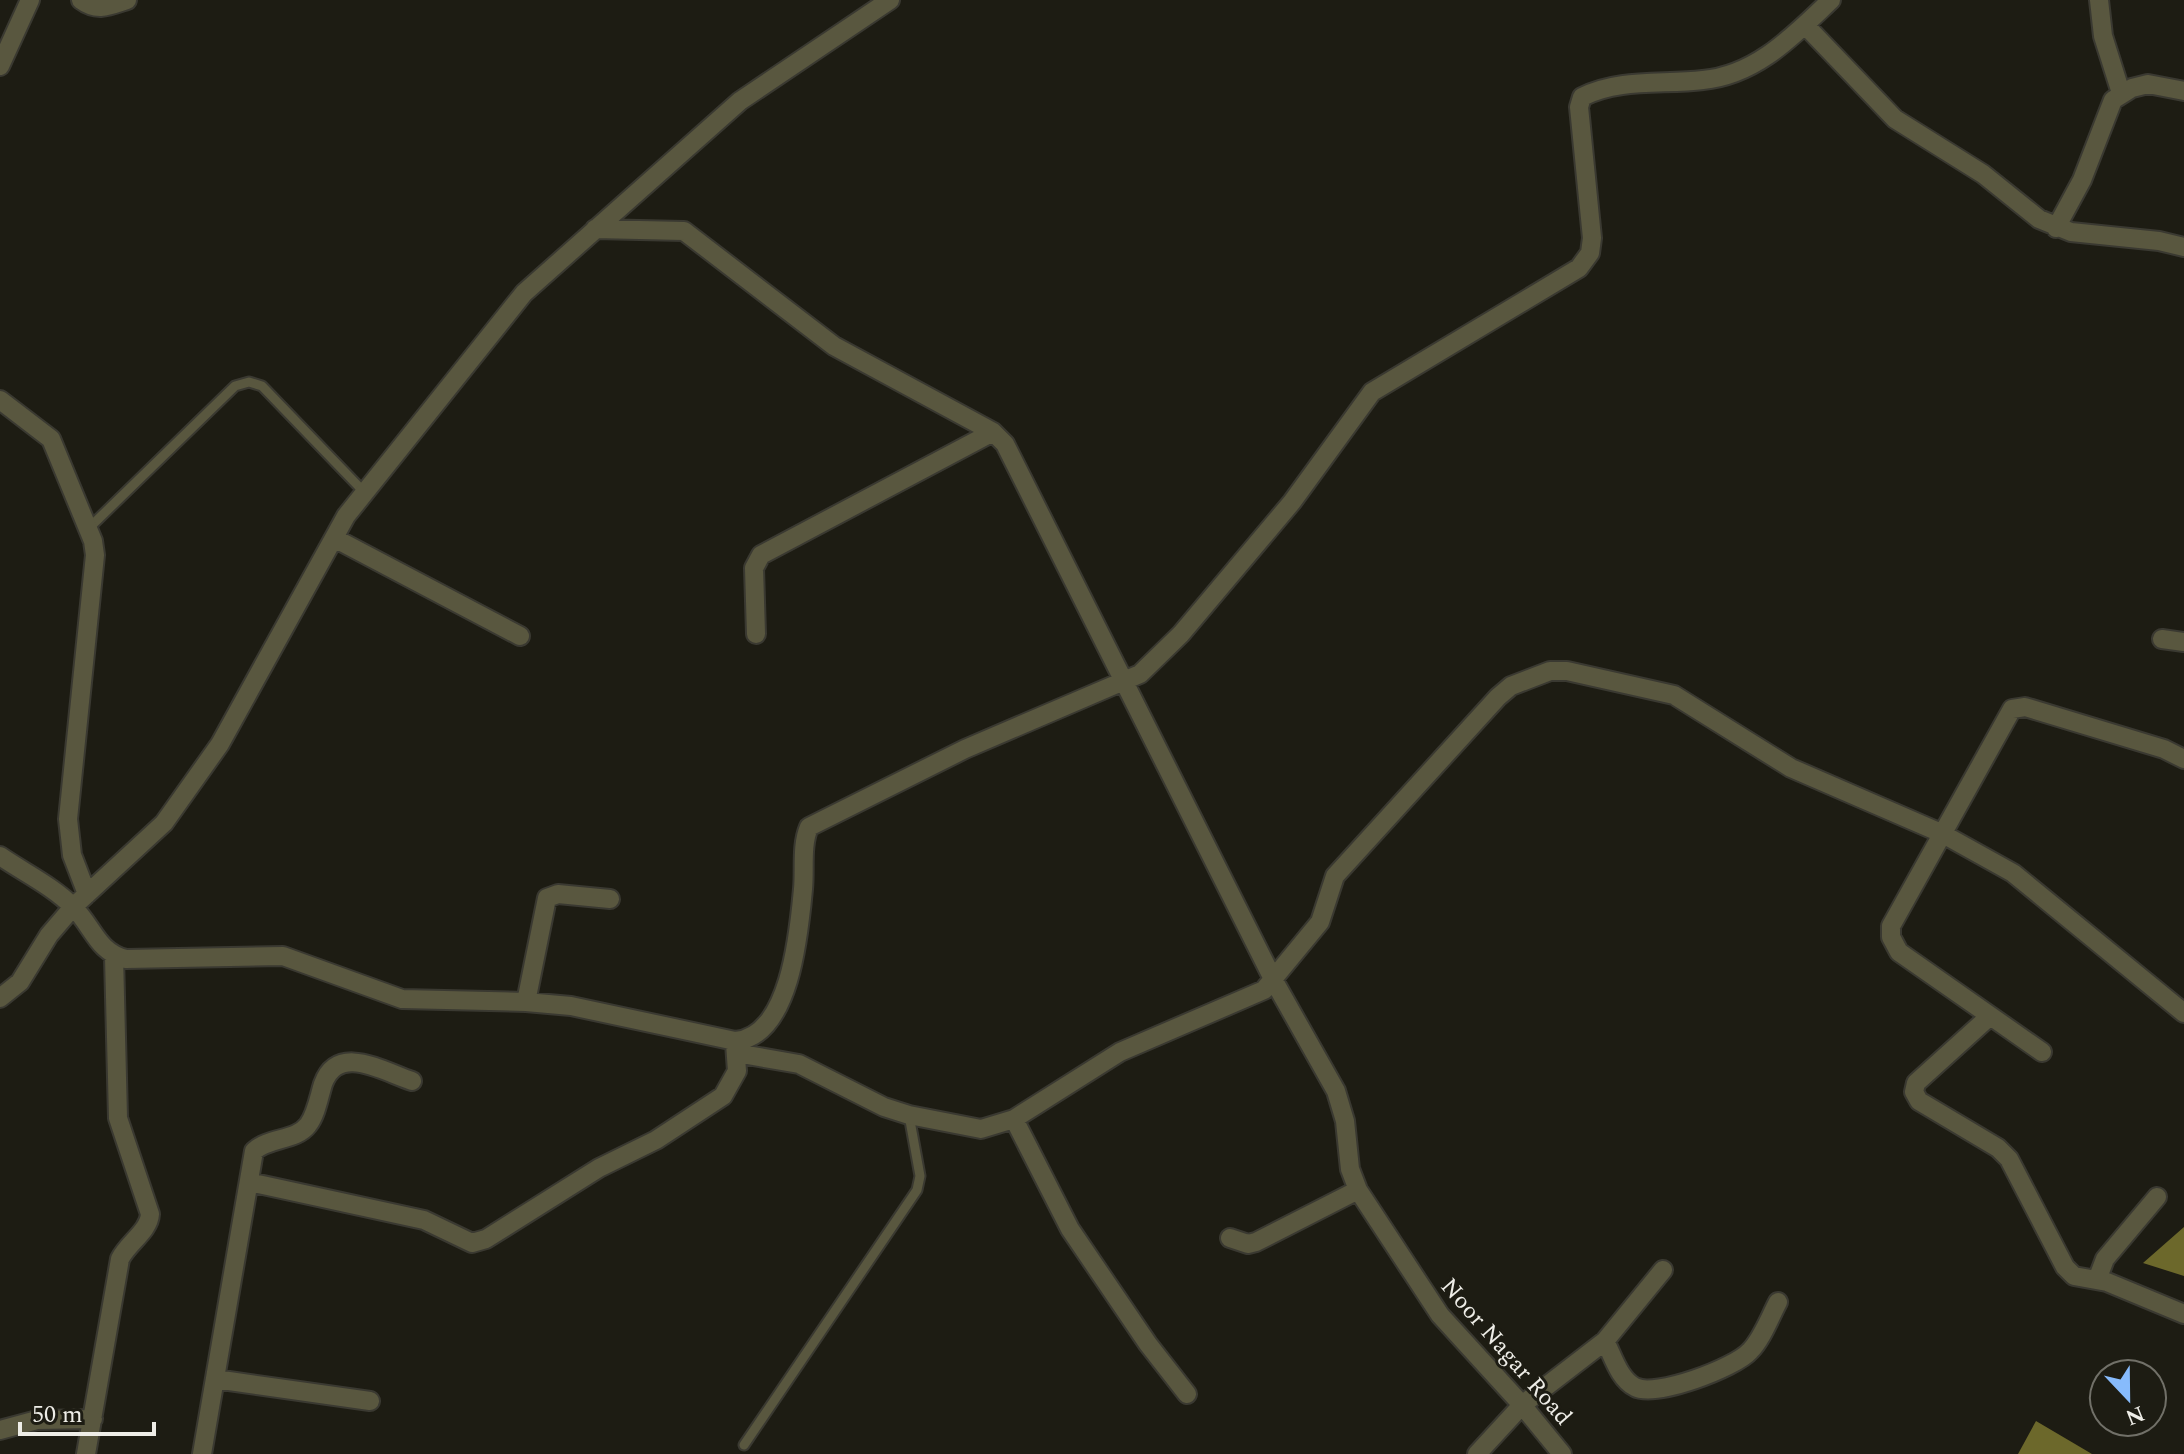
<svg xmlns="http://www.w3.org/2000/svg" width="2184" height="1454" font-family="Spectral,serif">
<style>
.water{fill:#6c682b}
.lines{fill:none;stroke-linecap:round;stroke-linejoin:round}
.service-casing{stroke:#3a3931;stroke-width:13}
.minor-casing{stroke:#3a3931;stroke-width:22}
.service{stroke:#59573f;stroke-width:9}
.minor{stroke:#59573f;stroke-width:18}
.labels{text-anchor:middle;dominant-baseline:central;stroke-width:6;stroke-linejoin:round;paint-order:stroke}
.street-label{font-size:24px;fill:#eeede7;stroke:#1d1c13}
</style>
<rect width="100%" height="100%" fill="#1d1c13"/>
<path class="water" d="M 2184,1227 L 2184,1276 L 2143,1263 Z
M 2036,1421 L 2092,1454 L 2018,1454 Z"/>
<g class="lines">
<g class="service-casing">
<path id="service" d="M 89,528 L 235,386 L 249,382 L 262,386 L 365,493
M 744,1445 L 917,1190 L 920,1176 L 909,1115"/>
</g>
<g class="minor-casing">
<path id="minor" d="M 81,0 C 97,12 109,6 127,0
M 2099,0 L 2103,36 L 2121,93
M 1805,25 L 1895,119 L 1983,174 L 2039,219 L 2071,232 L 2159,241 L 2184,247
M 0,66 L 30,0
M 2056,228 L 2082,180 L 2113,100 L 2132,88 L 2148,84 L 2184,91
M 595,229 L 684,231 L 834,346 L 993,432 L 1005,444 L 1274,981 L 1336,1091 L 1345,1121 L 1350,1169 L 1358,1190 L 1440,1315 L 1522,1405 L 1562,1454
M 0,400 L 51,439 L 93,541 L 95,555 L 68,819 L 72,855 L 87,894
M 334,538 L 520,636
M 756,634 L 754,568 L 761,555 L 993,432
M 2162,639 L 2184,642
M 0,856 C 23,872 54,887 73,907 C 93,926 97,952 126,959 L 283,956 L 402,999 L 526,1002 L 571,1006 L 735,1041 C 790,1037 799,933 803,889 C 805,869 801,846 809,827 L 965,749 L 1140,674 L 1181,634 L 1292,502 L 1372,392 L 1579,268 L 1590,253 L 1592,238 L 1579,107 L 1582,97 C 1619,78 1663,85 1703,80 C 1757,75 1794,35 1831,0
M 0,998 L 20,982 L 49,935 L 73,907 L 164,823 L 220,744 L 346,516 L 524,293 L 740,101 L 890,0
M 526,1002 L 547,898 L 558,894 L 610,899
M 1990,1016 L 1916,1083 L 1914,1092 L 1919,1101 L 1998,1148 L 2009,1159 L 2065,1267 L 2074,1276 L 2107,1282 L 2184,1314
M 2042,1052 L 1899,952 L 1891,937 L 1891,926 L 2012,709 L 2025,707 L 2164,749 L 2184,759
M 736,1053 L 799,1064 L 884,1107 L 909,1115 L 981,1129 L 1014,1119 L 1120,1052 L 1264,990 L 1320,922 L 1335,876 L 1498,697 L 1511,686 L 1550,671 L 1567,671 L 1674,695 L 1791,768 L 1941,833 L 2013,873 L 2184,1013
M 1014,1119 L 1070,1229 L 1148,1344 L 1187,1394
M 249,1182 L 424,1220 L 472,1243 L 486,1239 L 599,1168 L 656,1140 L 723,1096 L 737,1071 L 735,1043
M 1230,1238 L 1248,1244 L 1256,1242 L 1358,1190
M 2097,1280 L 2105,1259 L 2157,1197
M 1605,1341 C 1613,1356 1619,1379 1635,1387 C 1655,1398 1735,1368 1750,1351 C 1762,1339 1770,1317 1778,1302
M 215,1379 L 370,1401
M 0,1430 L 37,1420 L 93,1419
M 86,1454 L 120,1259 C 128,1243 149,1231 150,1214 L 118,1118 L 114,956
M 202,1454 L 254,1151 C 269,1137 296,1141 308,1125 C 316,1115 319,1097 323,1084 C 338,1043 382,1071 412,1081
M 1477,1454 L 1522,1405 L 1605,1341 L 1663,1270"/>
</g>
<use href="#service" class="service"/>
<use href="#minor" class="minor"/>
</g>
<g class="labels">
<g class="street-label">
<text transform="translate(1506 1352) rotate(49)">Noor Nagar Road</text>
</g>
</g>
<g transform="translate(2128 1398) rotate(158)"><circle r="38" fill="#1d1c13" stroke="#717068" stroke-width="2"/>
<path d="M0-6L14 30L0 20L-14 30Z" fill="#87bbfc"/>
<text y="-12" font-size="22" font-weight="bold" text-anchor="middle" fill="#eeede7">N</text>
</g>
<path d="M20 1422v12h134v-12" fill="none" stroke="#eeede7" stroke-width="4"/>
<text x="32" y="1422" font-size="24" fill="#eeede7" stroke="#1d1c13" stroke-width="6" paint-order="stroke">50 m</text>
</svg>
